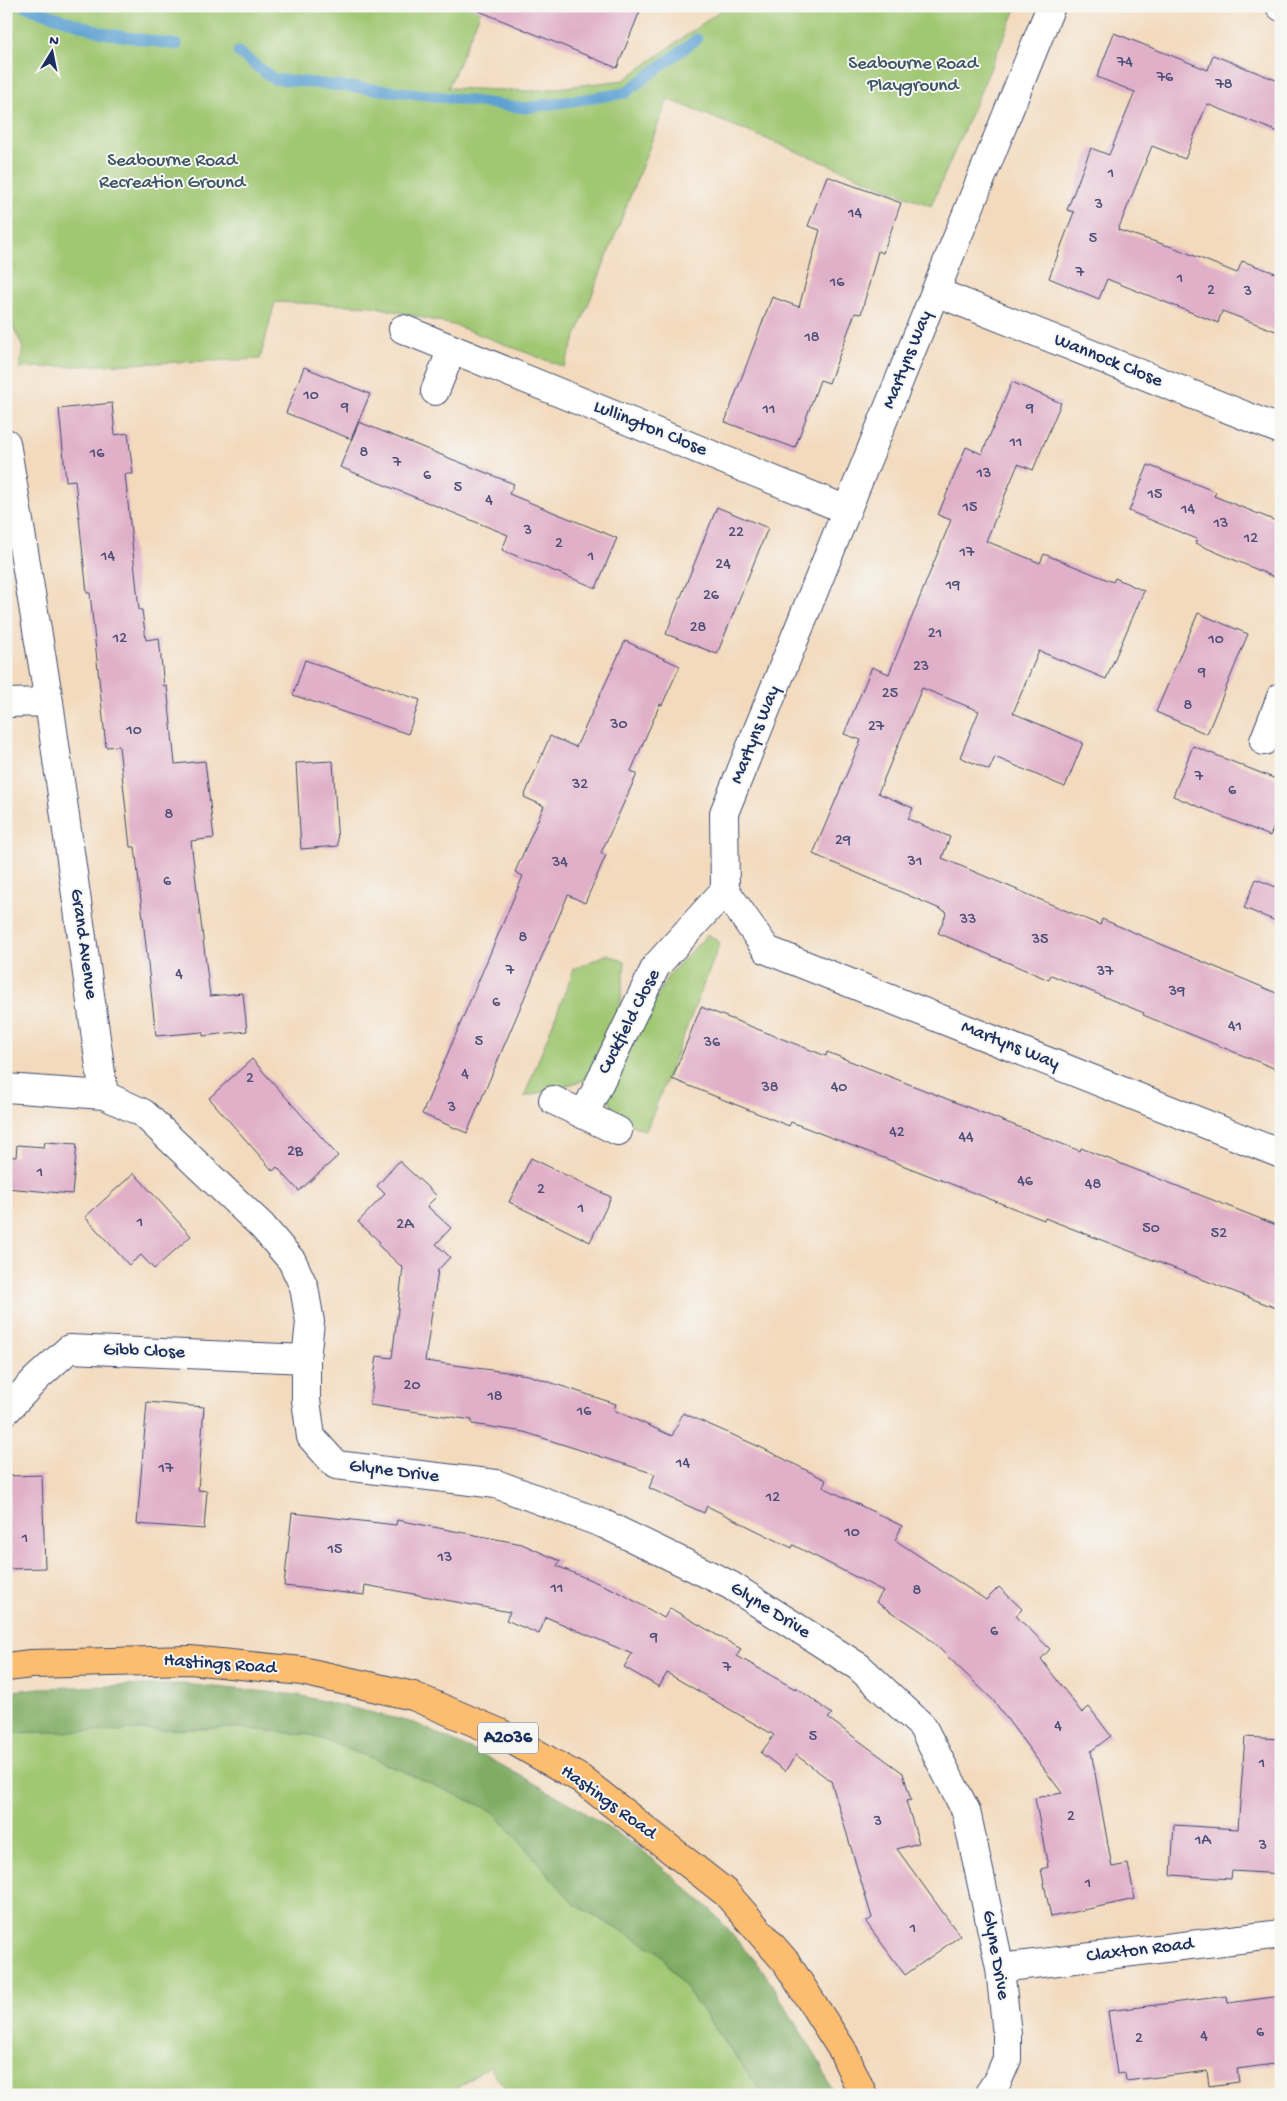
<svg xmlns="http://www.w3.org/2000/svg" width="1287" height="2101" font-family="'Gochi Hand',sans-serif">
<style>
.green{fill:#a0c772;stroke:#5e7b68}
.forest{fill:#80ac64;stroke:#4e6e61}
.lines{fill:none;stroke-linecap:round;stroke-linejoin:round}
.stream{stroke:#5da1d2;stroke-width:11}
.building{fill:#e0afc8}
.minor-casing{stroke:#3b496c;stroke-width:30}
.primary-casing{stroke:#3b496c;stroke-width:30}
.minor{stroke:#fff;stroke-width:28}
.primary{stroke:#fcbd6f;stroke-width:28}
.labels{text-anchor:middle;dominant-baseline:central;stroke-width:4;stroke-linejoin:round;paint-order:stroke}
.number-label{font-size:16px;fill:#4c4f78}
.shield{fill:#f6f6f2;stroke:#5d6b8a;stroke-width:1}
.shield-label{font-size:18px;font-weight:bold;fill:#1b2f5e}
.park-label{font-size:19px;fill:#3c5563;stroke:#f6f6f2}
.street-label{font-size:19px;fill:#1b2f5e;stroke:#f6f6f2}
</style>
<rect width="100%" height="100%" fill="#f6f6f2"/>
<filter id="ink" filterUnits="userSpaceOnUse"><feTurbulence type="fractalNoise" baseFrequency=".02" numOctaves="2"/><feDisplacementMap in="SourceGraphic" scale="10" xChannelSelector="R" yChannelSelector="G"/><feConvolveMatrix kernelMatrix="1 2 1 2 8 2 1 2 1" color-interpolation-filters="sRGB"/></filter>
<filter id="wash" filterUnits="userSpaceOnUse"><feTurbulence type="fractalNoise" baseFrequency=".0096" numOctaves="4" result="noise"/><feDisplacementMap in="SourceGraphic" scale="20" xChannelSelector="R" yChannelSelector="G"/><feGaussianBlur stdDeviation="1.12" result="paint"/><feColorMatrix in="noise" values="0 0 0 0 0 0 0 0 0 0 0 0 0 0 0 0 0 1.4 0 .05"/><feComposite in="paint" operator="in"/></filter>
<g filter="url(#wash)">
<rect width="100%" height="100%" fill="#f3dabd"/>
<path class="green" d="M 6,6 L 483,6 L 448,88 L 532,91 L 624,80 L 727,6 L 1015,6 L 1016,9 L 931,206 L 668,99 L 564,367 L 457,326 L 373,306 L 275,302 L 260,359 L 19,368 L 23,348 L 6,311 Z
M 708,934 L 720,943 L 646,1131 L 623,1121 L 605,1096 L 668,976 Z
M 608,954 L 625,962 L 620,1009 L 585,1080 L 524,1097 L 574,969 Z
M 239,1728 L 311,1735 L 379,1761 L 493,1811 L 574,1904 L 659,1952 L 764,2095 L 510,2095 L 489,2066 L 453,2091 L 455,2095 L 6,2095 L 6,1733 Z"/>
<path class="forest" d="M 183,1684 L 298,1695 L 415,1723 L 485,1756 L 568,1802 L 642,1850 L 711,1910 L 764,1972 L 820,2063 L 834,2095 L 788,2095 L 787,2091 L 781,2095 L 764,2095 L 659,1952 L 574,1904 L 493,1811 L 379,1761 L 311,1735 L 239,1728 L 6,1733 L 6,1692 L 39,1688 Z"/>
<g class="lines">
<path class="stream" d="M 24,6 L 103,33 L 177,45
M 238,52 L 274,79 L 411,93 L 525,108 L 625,93 L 697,39"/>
</g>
<g id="blocks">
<path class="building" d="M 467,6 L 642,6 L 617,68 Z
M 1114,33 L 1208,70 L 1213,55 L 1281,82 L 1281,133 L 1207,104 L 1185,159 L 1152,146 L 1118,230 L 1175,248 L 1237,273 L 1242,261 L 1281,275 L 1281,333 L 1222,311 L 1218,323 L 1107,279 L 1099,299 L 1049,278 L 1074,212 L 1067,210 L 1091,148 L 1109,155 L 1135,92 L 1097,77 Z
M 827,176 L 901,203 L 883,253 L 878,251 L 861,314 L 855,313 L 829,383 L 820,380 L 795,448 L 725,422 L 772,297 L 799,307 L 820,230 L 808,226 Z
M 304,367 L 370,394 L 351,439 L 286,413 Z
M 1012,382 L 1061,403 L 1033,470 L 1018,464 L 986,541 L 1040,563 L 1044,554 L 1113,582 L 1115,578 L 1144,591 L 1106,679 L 1039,651 L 1013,713 L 1083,743 L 1065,787 L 995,757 L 989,770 L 960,757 L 979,711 L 922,688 L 878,793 L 913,808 L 908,819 L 950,837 L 942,858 L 1100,925 L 1102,919 L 1281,995 L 1281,1071 L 1143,1015 L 1144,1013 L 1051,975 L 1049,980 L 938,933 L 947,912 L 813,854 L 861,740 L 844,734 L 872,667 L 889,674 L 951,520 L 938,515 L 966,447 L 982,454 Z
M 112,403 L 115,435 L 128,433 L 133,474 L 125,474 L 139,610 L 142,610 L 146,640 L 159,638 L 164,687 L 167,686 L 175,764 L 205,761 L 214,838 L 191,841 L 210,996 L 243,993 L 247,1031 L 203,1036 L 203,1032 L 156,1036 L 135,847 L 130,847 L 119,746 L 106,747 L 90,593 L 87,593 L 75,480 L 66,481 L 59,409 Z
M 359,422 L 514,484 L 509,494 L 617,538 L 596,588 L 502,550 L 508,535 L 340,467 Z
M 1148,465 L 1216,492 L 1214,496 L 1281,523 L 1281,580 L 1195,543 L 1197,539 L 1129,511 Z
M 717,507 L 768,528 L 717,654 L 666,634 Z
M 1198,613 L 1248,634 L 1207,734 L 1156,712 Z
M 625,641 L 680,666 L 662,705 L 660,704 L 631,771 L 637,774 L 601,853 L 606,855 L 585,903 L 568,895 L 467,1133 L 422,1114 L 523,876 L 515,872 L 544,806 L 524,797 L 550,736 L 576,747 Z
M 305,660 L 420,700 L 408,734 L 293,695 Z
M 1193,746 L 1281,781 L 1281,810 L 1270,836 L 1173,796 Z
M 333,761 L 338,846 L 301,849 L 296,763 Z
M 1256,879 L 1281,889 L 1281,923 L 1244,908 Z
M 701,1007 L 826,1056 L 827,1052 L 1080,1151 L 1081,1148 L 1281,1227 L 1281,1310 L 1045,1218 L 1044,1220 L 791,1122 L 789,1126 L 672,1079 Z
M 252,1059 L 338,1156 L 299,1191 L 277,1167 L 273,1171 L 209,1098 Z
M 45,1142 L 77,1144 L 72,1194 L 6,1188 L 6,1156 L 16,1157 L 17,1145 L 44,1147 Z
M 531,1158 L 611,1197 L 590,1242 L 509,1202 Z
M 399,1161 L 437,1196 L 427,1206 L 451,1228 L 436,1244 L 450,1257 L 438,1270 L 425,1361 L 528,1375 L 616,1404 L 614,1410 L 672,1436 L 683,1413 L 760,1447 L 826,1480 L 823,1487 L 902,1526 L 895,1540 L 986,1600 L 999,1587 L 1022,1609 L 1016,1616 L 1050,1649 L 1041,1659 L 1082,1713 L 1089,1707 L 1111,1736 L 1091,1751 L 1112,1867 L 1128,1864 L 1135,1899 L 1051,1917 L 1041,1869 L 1048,1867 L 1035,1798 L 1062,1793 L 993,1700 L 923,1633 L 876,1602 L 883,1591 L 793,1545 L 792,1548 L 707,1506 L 704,1513 L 649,1488 L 655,1474 L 524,1432 L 472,1424 L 472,1420 L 370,1405 L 377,1356 L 392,1358 L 403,1268 L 378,1245 L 380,1242 L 358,1222 L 385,1194 L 377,1186 Z
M 134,1173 L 191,1236 L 154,1269 L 141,1255 L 129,1265 L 85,1217 Z
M 147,1402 L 204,1407 L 198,1490 L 207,1491 L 204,1529 L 137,1524 Z
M 42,1475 L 45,1568 L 6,1569 L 6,1511 L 9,1511 L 8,1476 Z
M 292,1513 L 396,1525 L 397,1520 L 522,1544 L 560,1561 L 557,1566 L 617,1591 L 664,1618 L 670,1608 L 741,1649 L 737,1656 L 795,1689 L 796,1687 L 832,1714 L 828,1718 L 903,1773 L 911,1800 L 906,1801 L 919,1843 L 897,1849 L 960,1936 L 905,1975 L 866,1922 L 872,1918 L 831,1781 L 796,1755 L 785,1771 L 761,1753 L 774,1735 L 667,1673 L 659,1687 L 624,1667 L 632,1654 L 546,1617 L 539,1634 L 506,1620 L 510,1612 L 365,1585 L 364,1595 L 284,1586 Z
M 1245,1737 L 1281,1739 L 1281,1874 L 1232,1871 L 1231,1879 L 1171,1875 L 1174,1825 L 1238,1829 Z
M 1227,1996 L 1228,2003 L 1281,1996 L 1281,2063 L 1237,2069 L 1239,2082 L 1209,2086 L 1207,2071 L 1126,2081 L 1125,2073 L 1117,2074 L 1108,2011 Z"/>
</g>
</g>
<g filter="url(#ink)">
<use href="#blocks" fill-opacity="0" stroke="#3b496c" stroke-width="1"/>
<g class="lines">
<g class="minor-casing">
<path id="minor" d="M 1051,6 L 724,813 L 725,890 L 767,950 L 1281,1154
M 1280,6 L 1281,7
M 936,292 L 1281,430
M 403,329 L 847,510
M 435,391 L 452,349
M 6,443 L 49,702 L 104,1095 L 143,1113 L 262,1226 L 292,1261 L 304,1287 L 310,1322 L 306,1359 L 306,1400 L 311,1437 L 336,1465 L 496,1484 L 604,1524 L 730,1585 L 859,1667 L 922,1726 L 966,1811 L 1000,1968 L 1007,2035 L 1007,2059 L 998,2080 L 988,2095
M 6,703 L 49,702
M 1264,741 L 1281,697
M 6,1088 L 104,1095
M 553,1100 L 618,1131
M 584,1115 L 656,966 L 725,890
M 6,1411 L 37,1378 L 69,1349 L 306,1359
M 1000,1968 L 1281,1934"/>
</g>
<g class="primary-casing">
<path id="primary" d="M 6,1667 L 31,1664 L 190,1660 L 302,1671 L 413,1696 L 500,1733 L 581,1779 L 726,1893 L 786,1962 L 843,2051 L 863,2095"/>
</g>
<use href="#minor" class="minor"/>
<use href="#primary" class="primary"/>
</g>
</g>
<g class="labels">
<g class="number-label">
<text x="1125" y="63">74</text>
<text x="1165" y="78">76</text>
<text x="1224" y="85">78</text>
<text x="1111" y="174">1</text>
<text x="1099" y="205">3</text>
<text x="855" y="214">14</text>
<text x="1093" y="239">5</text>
<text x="1080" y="273">7</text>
<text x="1180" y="279">1</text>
<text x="837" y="283">16</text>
<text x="1211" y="291">2</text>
<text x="1248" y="292">3</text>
<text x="812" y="338">18</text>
<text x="311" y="396">10</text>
<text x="345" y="408">9</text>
<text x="1030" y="409">9</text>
<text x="769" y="410">11</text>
<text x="1016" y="443">11</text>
<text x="364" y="453">8</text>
<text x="97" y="454">16</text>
<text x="397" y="463">7</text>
<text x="984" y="474">13</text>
<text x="427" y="476">6</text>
<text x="458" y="488">5</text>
<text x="1155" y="495">15</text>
<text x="489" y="501">4</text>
<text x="970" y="508">15</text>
<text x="1188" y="510">14</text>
<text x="1221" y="524">13</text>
<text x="528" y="531">3</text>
<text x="736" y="533">22</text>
<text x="1251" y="539">12</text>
<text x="559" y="544">2</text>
<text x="967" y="553">17</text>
<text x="108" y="557">14</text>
<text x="591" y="557">1</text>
<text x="723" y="565">24</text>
<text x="953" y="586">19</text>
<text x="711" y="596">26</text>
<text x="698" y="628">28</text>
<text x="935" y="634">21</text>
<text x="120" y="639">12</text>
<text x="1216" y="640">10</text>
<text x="921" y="667">23</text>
<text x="1202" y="673">9</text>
<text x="890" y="694">25</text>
<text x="1188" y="706">8</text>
<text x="619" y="725">30</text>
<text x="876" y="727">27</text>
<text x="134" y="731">10</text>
<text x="1199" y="777">7</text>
<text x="580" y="785">32</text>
<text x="1232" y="791">6</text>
<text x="169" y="815">8</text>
<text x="843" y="841">29</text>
<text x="915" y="862">31</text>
<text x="560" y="863">34</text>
<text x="167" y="882">6</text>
<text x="968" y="920">33</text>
<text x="523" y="938">8</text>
<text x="1040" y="940">35</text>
<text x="510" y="971">7</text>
<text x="1105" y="972">37</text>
<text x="179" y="975">4</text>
<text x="1177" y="992">39</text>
<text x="496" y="1003">6</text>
<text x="1235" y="1027">41</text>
<text x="479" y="1042">5</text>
<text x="712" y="1043">36</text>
<text x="465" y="1075">4</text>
<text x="250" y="1079">2</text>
<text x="770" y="1088">38</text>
<text x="839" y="1088">40</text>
<text x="452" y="1108">3</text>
<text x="897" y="1133">42</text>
<text x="966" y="1138">44</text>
<text x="295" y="1152">2B</text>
<text x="40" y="1173">1</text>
<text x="1025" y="1182">46</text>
<text x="1093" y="1185">48</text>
<text x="541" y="1190">2</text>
<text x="581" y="1209">1</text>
<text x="140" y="1223">1</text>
<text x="405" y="1225">2A</text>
<text x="1151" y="1229">50</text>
<text x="1219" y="1234">52</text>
<text x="412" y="1386">20</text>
<text x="495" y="1397">18</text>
<text x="584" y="1412">16</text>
<text x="683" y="1464">14</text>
<text x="166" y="1469">17</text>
<text x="773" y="1498">12</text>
<text x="852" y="1533">10</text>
<text x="25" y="1539">1</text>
<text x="335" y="1550">15</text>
<text x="445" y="1558">13</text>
<text x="557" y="1589">11</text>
<text x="917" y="1591">8</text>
<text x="994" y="1632">6</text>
<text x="654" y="1638">9</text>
<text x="727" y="1668">7</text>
<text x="1058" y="1727">4</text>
<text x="813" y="1737">5</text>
<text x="1262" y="1764">1</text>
<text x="1071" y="1817">2</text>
<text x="878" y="1822">3</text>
<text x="1203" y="1841">1A</text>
<text x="1263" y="1846">3</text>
<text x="1088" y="1884">1</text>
<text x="913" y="1929">1</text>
<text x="1260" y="2033">6</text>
<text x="1204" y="2037">4</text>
<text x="1139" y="2039">2</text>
</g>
<rect class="shield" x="478" y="1722.5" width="60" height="31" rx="4"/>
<g class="shield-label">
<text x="508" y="1738">A2036</text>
</g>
<g class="park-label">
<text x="913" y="64">Seabourne Road<tspan x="913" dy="22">Playground</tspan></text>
<text x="172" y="161">Seabourne Road<tspan x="172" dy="22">Recreation Ground</tspan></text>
</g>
<g class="street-label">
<text transform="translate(908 360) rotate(-68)">Martyns Way</text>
<text transform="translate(1108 361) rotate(22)">Wannock Close</text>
<text transform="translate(650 429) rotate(22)">Lullington Close</text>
<text transform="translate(756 735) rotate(-68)">Martyns Way</text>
<text transform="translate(83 944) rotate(82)">Grand Avenue</text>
<text transform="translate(630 1022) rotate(-63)">Cuckfield Close</text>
<text transform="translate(1010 1046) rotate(22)">Martyns Way</text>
<text transform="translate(144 1352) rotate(2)">Gibb Close</text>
<text transform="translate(394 1472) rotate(7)">Glyne Drive</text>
<text transform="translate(770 1611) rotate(32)">Glyne Drive</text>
<text transform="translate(220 1665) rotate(4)">Hastings Road</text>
<text transform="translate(608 1803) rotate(36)">Hastings Road</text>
<text transform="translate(1140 1951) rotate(-7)">Claxton Road</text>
<text transform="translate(995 1955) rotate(80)">Glyne Drive</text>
</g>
</g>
<rect width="1287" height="2101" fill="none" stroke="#f6f6f2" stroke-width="25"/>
<g transform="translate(52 52) rotate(10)" stroke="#f6f6f2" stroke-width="4" paint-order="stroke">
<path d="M0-4L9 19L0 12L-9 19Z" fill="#1b2f5e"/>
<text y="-8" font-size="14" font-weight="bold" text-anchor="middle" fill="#1b2f5e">N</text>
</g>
</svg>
